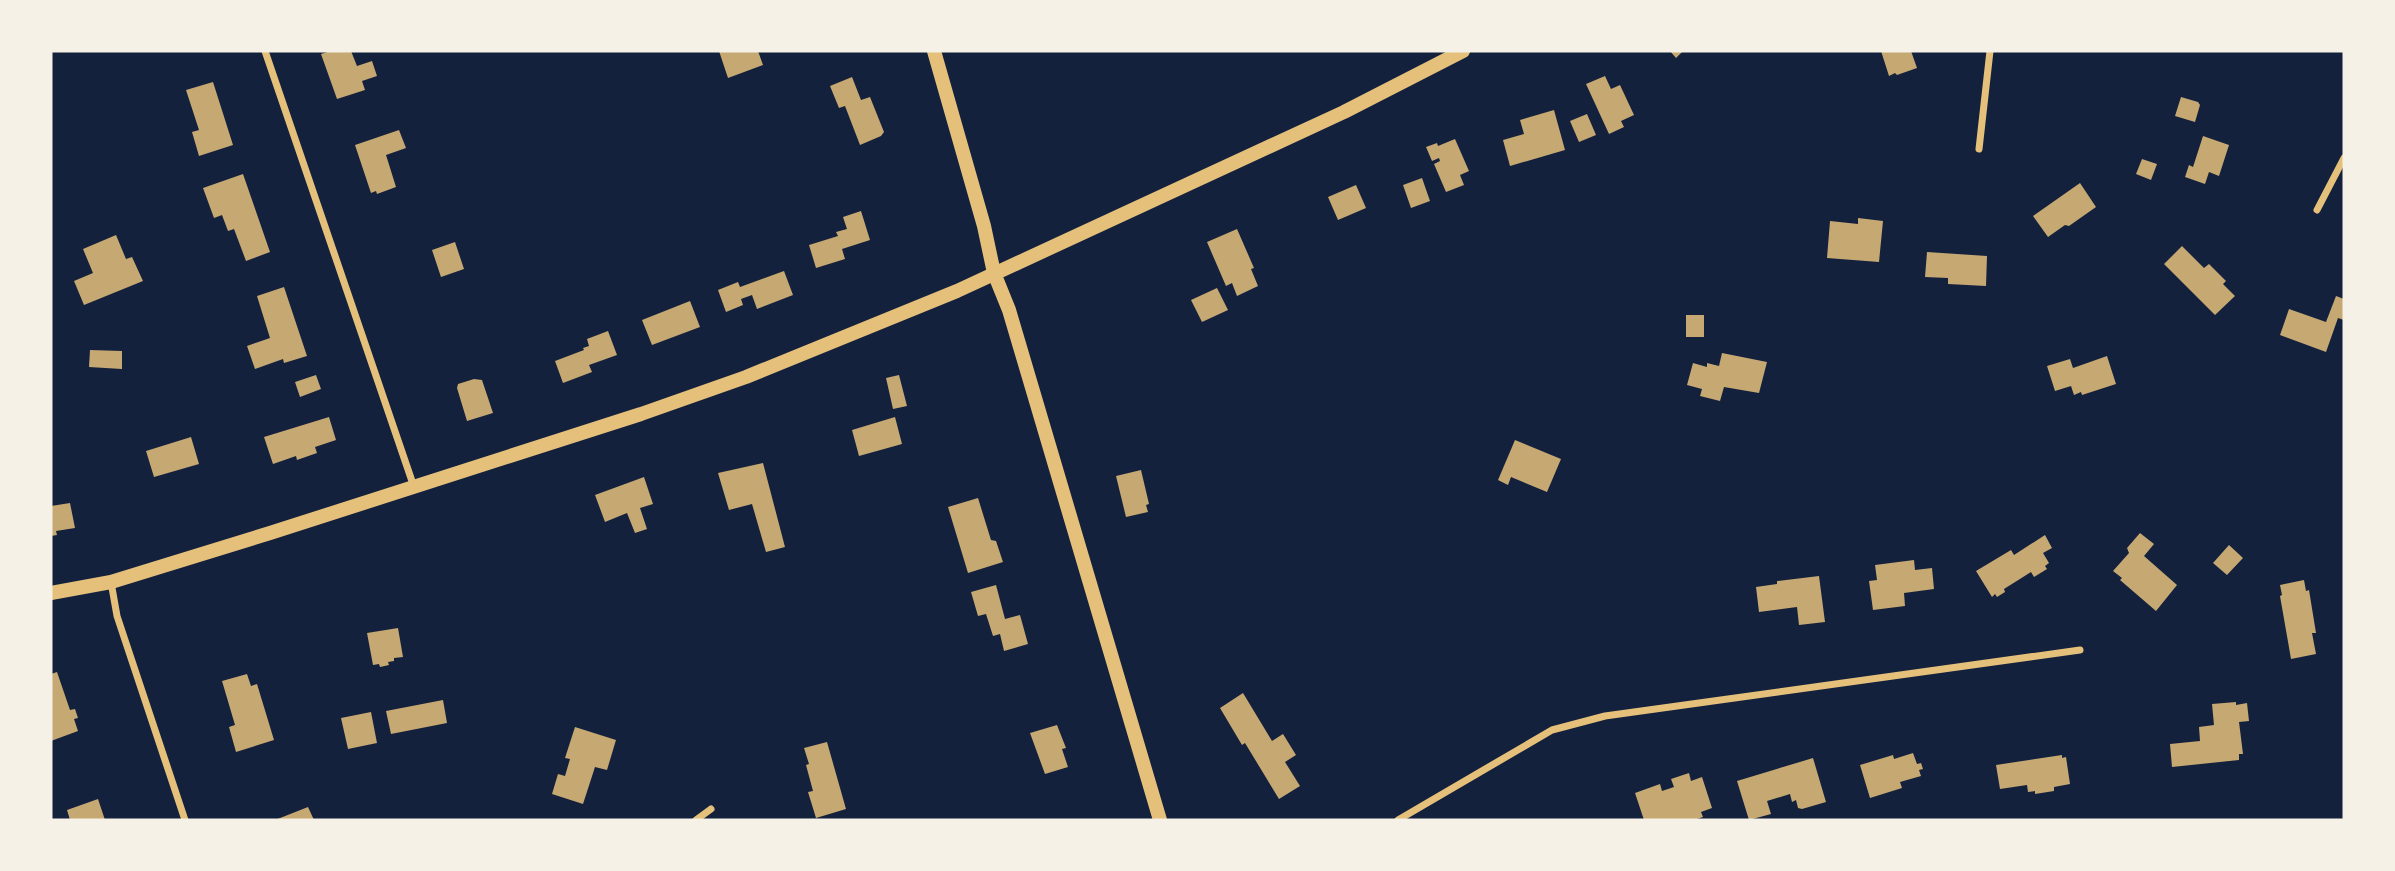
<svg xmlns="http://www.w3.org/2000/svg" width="2395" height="871" font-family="'DM Sans',sans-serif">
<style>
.building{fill:#c6a872}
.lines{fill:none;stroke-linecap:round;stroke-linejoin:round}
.minor{stroke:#e5c07b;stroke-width:7}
.secondary{stroke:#e5c07b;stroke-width:14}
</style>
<rect width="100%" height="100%" fill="#14213d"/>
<path class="building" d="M 331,51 L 351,51 L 357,66 L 372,61 L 377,76 L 362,81 L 365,90 L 337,99 L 321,54 Z
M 719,51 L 758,51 L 763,65 L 728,78 Z
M 1670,51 L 1683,51 L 1676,58 Z
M 1881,51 L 1911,51 L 1917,68 L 1897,75 L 1895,73 L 1889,76 Z
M 1605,76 L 1611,89 L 1620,85 L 1634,115 L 1621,121 L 1624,127 L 1609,134 L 1586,84 Z
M 852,77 L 861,100 L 870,97 L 884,132 L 881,136 L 860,145 L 845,106 L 839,108 L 830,86 Z
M 213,82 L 233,145 L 199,156 L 192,132 L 199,130 L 186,90 Z
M 2181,97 L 2198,102 L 2200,105 L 2195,122 L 2175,116 Z
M 1554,110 L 1565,150 L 1510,166 L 1503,140 L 1524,134 L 1520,120 Z
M 1587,114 L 1596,135 L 1579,142 L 1570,121 Z
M 399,130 L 406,148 L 386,155 L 396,187 L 377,194 L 376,191 L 371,193 L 355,145 Z
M 2203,136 L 2229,145 L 2219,176 L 2209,172 L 2205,184 L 2185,177 L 2189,165 L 2193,167 Z
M 1455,139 L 1469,171 L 1460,175 L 1464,185 L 1446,192 L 1434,164 L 1440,161 L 1439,158 L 1432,161 L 1426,147 L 1437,143 L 1438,146 Z
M 2142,159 L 2157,164 L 2151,180 L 2136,174 Z
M 243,174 L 270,252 L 246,261 L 234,229 L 228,231 L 222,215 L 214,218 L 203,188 Z
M 1422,178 L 1430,201 L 1411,208 L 1403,185 Z
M 2080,183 L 2096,207 L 2069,226 L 2065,225 L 2048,237 L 2033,216 Z
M 1356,185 L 1366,208 L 1338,220 L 1328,197 Z
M 861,211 L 870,240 L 842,249 L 845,259 L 816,268 L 809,245 L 838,236 L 836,232 L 847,229 L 843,217 Z
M 1858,218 L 1883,221 L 1879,262 L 1827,258 L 1830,221 L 1858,224 Z
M 1237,229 L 1254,268 L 1251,269 L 1258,286 L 1237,296 L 1232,283 L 1226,286 L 1207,242 Z
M 116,235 L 126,259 L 132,257 L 143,281 L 84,305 L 74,281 L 93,273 L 83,249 Z
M 455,242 L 464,269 L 441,277 L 432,250 Z
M 2182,246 L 2204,268 L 2209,264 L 2226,281 L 2223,284 L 2235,296 L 2215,315 L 2164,264 Z
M 1927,252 L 1987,256 L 1986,286 L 1948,284 L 1948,278 L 1925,277 Z
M 784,271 L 793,295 L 757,309 L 752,295 L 741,299 L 743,305 L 726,312 L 718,290 L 738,282 L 740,287 Z
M 284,287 L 307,356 L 284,363 L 283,359 L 255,369 L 247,346 L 270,338 L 257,296 Z
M 1217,288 L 1228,310 L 1202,322 L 1191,300 Z
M 2336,296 L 2344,299 L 2344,320 L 2338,318 L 2326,352 L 2280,335 L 2289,309 L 2326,322 Z
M 690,301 L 700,327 L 652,345 L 642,320 Z
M 1686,315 L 1704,315 L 1704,337 L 1686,337 Z
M 608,331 L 617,355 L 589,365 L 592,372 L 563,383 L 555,361 L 584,350 L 583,348 L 589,346 L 587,339 Z
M 90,350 L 122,351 L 122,369 L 89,367 Z
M 1722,353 L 1767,362 L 1759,393 L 1724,387 L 1720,401 L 1700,396 L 1702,389 L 1687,385 L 1693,363 L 1707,367 L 1707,363 L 1719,366 Z
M 2107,356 L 2116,384 L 2082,395 L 2081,392 L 2074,395 L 2071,386 L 2055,391 L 2047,366 L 2070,359 L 2073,368 Z
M 316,375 L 321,389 L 300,397 L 295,382 Z
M 899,375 L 907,406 L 893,409 L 886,378 Z
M 474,379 L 482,380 L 493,413 L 467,421 L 457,388 L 458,384 Z
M 329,417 L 336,440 L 315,447 L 317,453 L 297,460 L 296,456 L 273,464 L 264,437 Z
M 895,417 L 902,444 L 859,456 L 852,430 Z
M 191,437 L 199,464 L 154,477 L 146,451 Z
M 1515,440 L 1561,459 L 1547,492 L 1511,477 L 1508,485 L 1498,480 Z
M 763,463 L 785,547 L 766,552 L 752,504 L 729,510 L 718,473 Z
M 1141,470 L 1149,504 L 1146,505 L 1148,512 L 1126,517 L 1116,476 Z
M 644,477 L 653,504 L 640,508 L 647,529 L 635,533 L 627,513 L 605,522 L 595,495 Z
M 978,498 L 991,540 L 996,541 L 1003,562 L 968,573 L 948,507 Z
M 70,503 L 75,528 L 56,531 L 57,535 L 51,536 L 51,506 Z
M 2140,533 L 2154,544 L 2144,556 L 2177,585 L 2156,611 L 2120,580 L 2122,578 L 2113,571 L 2129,553 L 2127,548 Z
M 2045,535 L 2052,548 L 2043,553 L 2049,563 L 2045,566 L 2047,569 L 2034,577 L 2031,572 L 2004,589 L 2005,592 L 1997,597 L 1995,594 L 1992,597 L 1976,571 L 2011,550 L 2014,555 Z
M 2229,545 L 2243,558 L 2227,575 L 2213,563 Z
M 1914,560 L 1915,570 L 1932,568 L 1934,589 L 1904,593 L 1905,606 L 1873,610 L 1869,581 L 1877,580 L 1875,565 Z
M 1819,576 L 1825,622 L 1799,625 L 1797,607 L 1759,612 L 1756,587 L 1777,584 L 1777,581 Z
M 2304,580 L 2306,591 L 2309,590 L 2316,633 L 2312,633 L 2316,654 L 2291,659 L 2280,596 L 2282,595 L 2280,585 Z
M 996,585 L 1005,619 L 1020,615 L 1028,644 L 1004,651 L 1000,634 L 993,636 L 986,614 L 978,616 L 971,592 Z
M 398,628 L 403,657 L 394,658 L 394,661 L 388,662 L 389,665 L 380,667 L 379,664 L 373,665 L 367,633 Z
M 57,672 L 70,710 L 75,709 L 78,718 L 74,719 L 78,731 L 51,741 L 51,674 Z
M 247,674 L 251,686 L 257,684 L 274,740 L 236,752 L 229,727 L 235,725 L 222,681 Z
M 1243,693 L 1272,741 L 1283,734 L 1296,755 L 1285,762 L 1300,786 L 1279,799 L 1245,743 L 1242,745 L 1220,708 Z
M 443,700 L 447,723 L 391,734 L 386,711 Z
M 2236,702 L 2236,705 L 2247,703 L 2249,721 L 2239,722 L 2243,754 L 2239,754 L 2239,760 L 2172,767 L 2170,744 L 2200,741 L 2199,727 L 2214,725 L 2212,704 Z
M 371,712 L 377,743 L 348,749 L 341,718 Z
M 1057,725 L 1066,748 L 1062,749 L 1068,767 L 1045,774 L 1030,733 Z
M 575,727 L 616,740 L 607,770 L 595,767 L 583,804 L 552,794 L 558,774 L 565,776 L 570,759 L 565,758 Z
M 827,742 L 846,809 L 816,818 L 808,792 L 813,791 L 806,765 L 809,764 L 804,748 Z
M 1913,753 L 1917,764 L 1921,763 L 1923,769 L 1919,770 L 1921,776 L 1900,782 L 1902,788 L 1870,798 L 1860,765 L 1893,755 L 1894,759 Z
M 2062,755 L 2062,758 L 2066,757 L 2070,784 L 2054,787 L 2054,791 L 2035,794 L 2035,791 L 2028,792 L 2027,785 L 2000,789 L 1996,765 Z
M 1813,758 L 1826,802 L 1802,809 L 1798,808 L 1796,800 L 1792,802 L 1790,794 L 1767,801 L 1771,814 L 1749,820 L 1737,781 Z
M 1689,773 L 1691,781 L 1702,777 L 1712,808 L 1701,812 L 1703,817 L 1694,820 L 1644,820 L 1635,793 L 1660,784 L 1662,791 L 1674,787 L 1671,779 Z
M 98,799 L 105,820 L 70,820 L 67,810 Z
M 308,807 L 314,820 L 275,820 Z"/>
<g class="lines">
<path class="minor" d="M 265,51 L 414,487
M 1979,149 L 1990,51
M 2317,210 L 2344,158
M 111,582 L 117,616 L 185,820
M 696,820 L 711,809
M 1398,820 L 1552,730 L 1605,716 L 2080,650"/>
<path class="secondary" d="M 934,51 L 984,226 L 994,273 L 1009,310 L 1160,820
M 51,593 L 111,582 L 270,533 L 641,414 L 746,377 L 957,291 L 1344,112 L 1463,51"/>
</g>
<rect width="2395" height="871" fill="none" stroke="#f6f1e7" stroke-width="105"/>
</svg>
